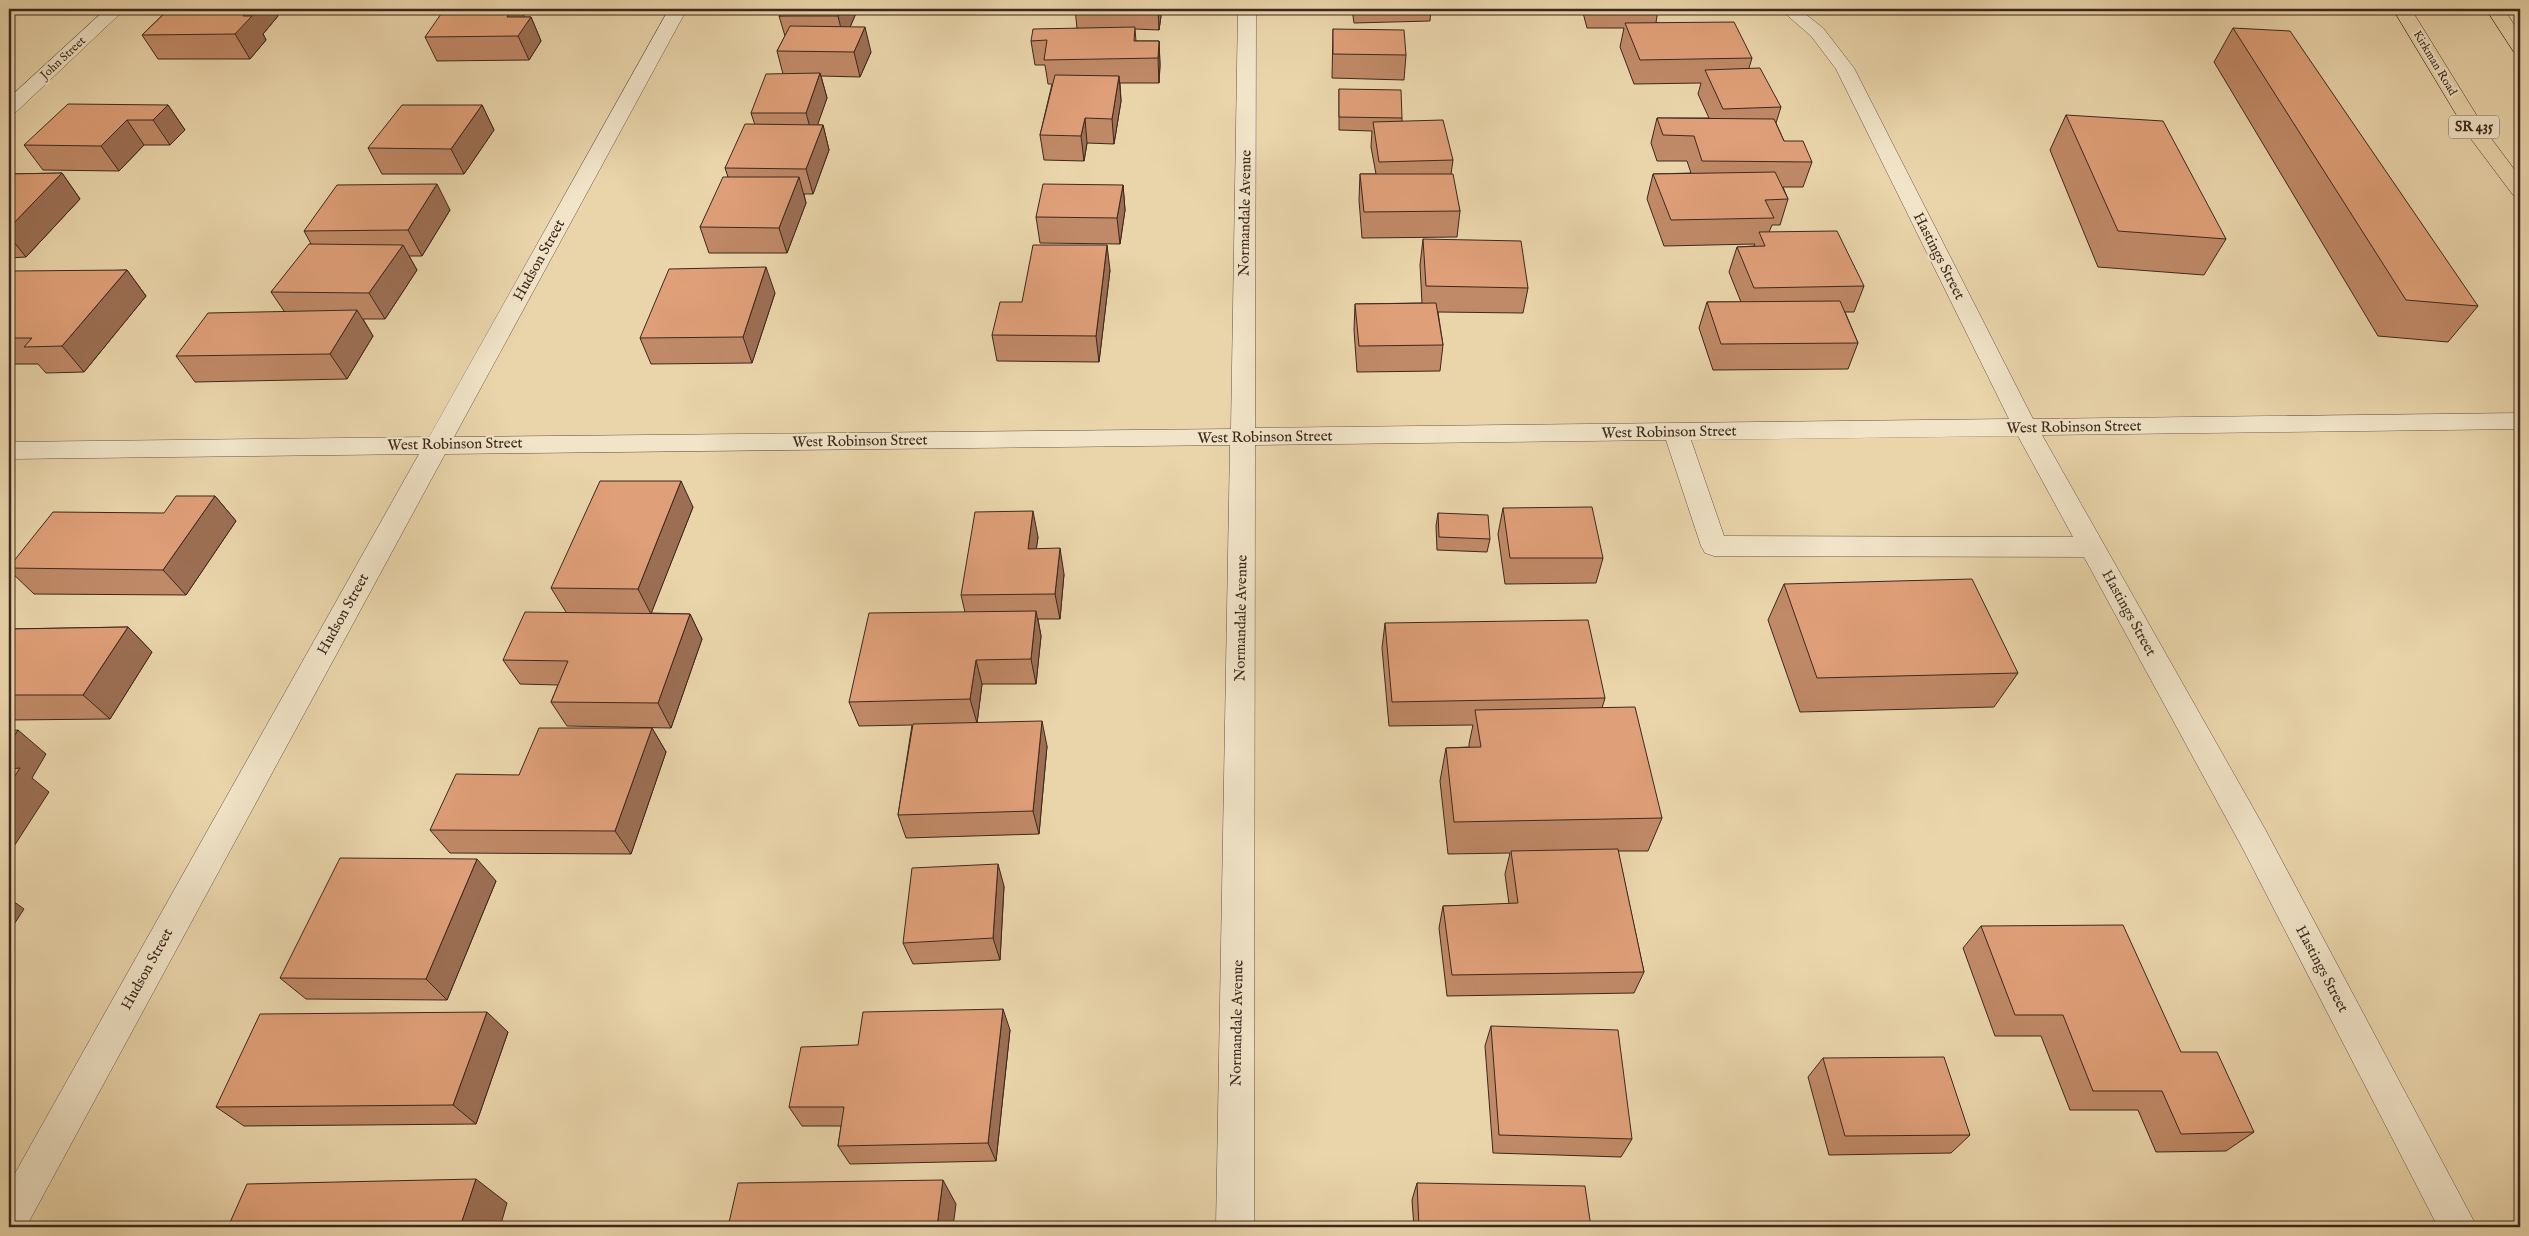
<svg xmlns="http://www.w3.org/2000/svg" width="2529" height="1236" font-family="'IM FELL English',serif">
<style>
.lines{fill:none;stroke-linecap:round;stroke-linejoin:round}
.minor-casing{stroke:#685340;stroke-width:1}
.major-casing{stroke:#3c281d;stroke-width:1}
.minor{fill:#f1e4c8;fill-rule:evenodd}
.major{fill:#ead5ab;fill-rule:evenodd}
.wall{fill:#c08967;stroke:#3c281d}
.shaded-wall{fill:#9c6f54;stroke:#3c281d}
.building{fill:#df9f78;stroke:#3c281d}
.labels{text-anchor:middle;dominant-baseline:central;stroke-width:4.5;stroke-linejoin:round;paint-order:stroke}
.far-street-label{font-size:12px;fill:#3c281d;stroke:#f1e4c8}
.shield{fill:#f1e4c8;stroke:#726050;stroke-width:1}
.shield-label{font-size:14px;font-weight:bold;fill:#3c281d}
.street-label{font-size:15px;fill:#3c281d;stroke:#f1e4c8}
</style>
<rect width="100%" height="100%" fill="#ead5ab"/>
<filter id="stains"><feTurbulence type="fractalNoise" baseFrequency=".004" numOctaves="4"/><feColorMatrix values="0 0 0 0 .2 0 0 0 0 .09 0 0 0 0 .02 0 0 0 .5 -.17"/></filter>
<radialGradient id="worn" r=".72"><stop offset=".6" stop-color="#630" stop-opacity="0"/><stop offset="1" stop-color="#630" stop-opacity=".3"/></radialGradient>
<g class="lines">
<g class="minor-casing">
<path id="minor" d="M 106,9 L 125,9 L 16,112 L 9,114 L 9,98 Z
M 669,9 L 687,9 L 454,437 L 1231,429 L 1238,9 L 1256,9 L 1255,428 L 2009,419 L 1836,69 L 1811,36 L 1780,9 L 1799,9 L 1823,28 L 1854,68 L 2033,419 L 2520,413 L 2520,429 L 2042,435 L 2265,829 L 2477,1227 L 2438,1227 L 2243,849 L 2084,557 L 1714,556 L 1705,553 L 1701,546 L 1666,440 L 1255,445 L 1254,1227 L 1216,1227 L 1230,445 L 445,454 L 26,1227 L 9,1227 L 9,1184 L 419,454 L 9,459 L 9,442 L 429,437 ZM 2018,436 L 2073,537 L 1724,536 L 1691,440 Z"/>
</g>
<g class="major-casing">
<path id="major" d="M 2393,9 L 2411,9 L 2490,137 L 2520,177 L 2520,197 L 2513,195 L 2471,139 Z
M 2486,9 L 2504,9 L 2520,34 L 2520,53 L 2514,52 Z"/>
</g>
<use href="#minor" class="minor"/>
<use href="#major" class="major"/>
</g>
<path class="wall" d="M 169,9 L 274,9 L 278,16 L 263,34 L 266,40 L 250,59 L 158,59 L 142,35 Z
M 1075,9 L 1162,9 L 1159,30 L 1135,29 L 1136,41 L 1159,41 L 1160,65 L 1159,83 L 1120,83 L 1121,101 L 1114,144 L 1087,143 L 1084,161 L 1044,160 L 1040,135 L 1052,84 L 1048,84 L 1045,65 L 1035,65 L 1031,41 L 1077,28 Z
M 1352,9 L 1431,9 L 1430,21 L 1354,23 Z
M 1582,9 L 1664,9 L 1664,11 L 1658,11 L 1656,22 L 1752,58 L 1749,68 L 1781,107 L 1776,123 L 1784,141 L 1812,162 L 1803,187 L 1783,187 L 1788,199 L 1780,225 L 1772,225 L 1769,232 L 1864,286 L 1854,312 L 1845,312 L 1858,343 L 1848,369 L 1713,370 L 1699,328 L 1707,302 L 1741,302 L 1729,272 L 1737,247 L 1754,246 L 1755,244 L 1664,246 L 1647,199 L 1653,174 L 1691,173 L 1687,161 L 1657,161 L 1651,143 L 1657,118 L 1709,118 L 1698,94 L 1701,83 L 1634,84 L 1620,47 L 1624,28 L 1587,28 Z
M 857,11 L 850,27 L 871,52 L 860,77 L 821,76 L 827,98 L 817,125 L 823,125 L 829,150 L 813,194 L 804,194 L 806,203 L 787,253 L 709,253 L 700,227 L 728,177 L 725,168 L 755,125 L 751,113 L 783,74 L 777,51 L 785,36 L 779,16 Z
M 524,17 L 531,17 L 541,41 L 529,60 L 437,61 L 425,37 Z
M 2233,28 L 2478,306 L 2448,342 L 2378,336 L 2214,62 Z
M 1333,29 L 1406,55 L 1404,80 L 1332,78 Z
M 1339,89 L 1402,118 L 1402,121 L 1453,160 L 1451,174 L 1460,211 L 1457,237 L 1362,238 L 1359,200 L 1360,174 L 1376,174 L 1371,147 L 1372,131 L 1339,130 Z
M 168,105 L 185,130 L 170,145 L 144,145 L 119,171 L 43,170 L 24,145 Z
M 482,105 L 494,130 L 464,174 L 382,174 L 368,148 Z
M 2066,115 L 2226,239 L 2204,275 L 2098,267 L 2050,150 Z
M 62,173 L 80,199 L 26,257 L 9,258 L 9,174 Z
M 1123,185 L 1125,210 L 1120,244 L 1040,243 L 1036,217 Z
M 450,210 L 422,256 L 409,256 L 417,270 L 385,319 L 363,319 L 373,336 L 347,379 L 195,382 L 176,356 L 284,311 L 271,292 L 311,244 L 304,231 Z
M 1423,239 L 1528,288 L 1523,313 L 1438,312 L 1443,345 L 1440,371 L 1357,372 L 1354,330 L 1355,304 L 1422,303 L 1420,265 Z
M 127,270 L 146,296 L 84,372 L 46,373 L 38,364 L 9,364 L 9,275 Z
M 1110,270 L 1099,362 L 997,361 L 992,335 L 1022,302 Z
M 775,293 L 752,363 L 651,364 L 640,338 Z
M 215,496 L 236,521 L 186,595 L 34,594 L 9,570 L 9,567 Z
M 693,507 L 651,613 L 690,614 L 702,639 L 671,728 L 567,726 L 551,702 L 558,685 L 520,684 L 503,660 L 566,612 L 551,588 Z
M 1503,508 L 1603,558 L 1596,583 L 1505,584 L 1498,534 Z
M 1438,513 L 1490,539 L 1487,552 L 1437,550 L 1436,526 Z
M 1038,537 L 1036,549 L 1064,574 L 1060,619 L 1038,619 L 1041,636 L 1036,684 L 982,684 L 977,723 L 1047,746 L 1039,834 L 906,838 L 898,815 L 912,725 L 859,726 L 849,702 L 965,612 L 961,595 Z
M 1784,584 L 2018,673 L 1994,707 L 1800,712 L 1768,620 Z
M 1385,623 L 1605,698 L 1602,708 L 1662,818 L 1648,851 L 1618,851 L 1644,972 L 1634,993 L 1447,996 L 1439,928 L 1443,906 L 1509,904 L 1505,874 L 1510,853 L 1448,854 L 1440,781 L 1446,748 L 1469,747 L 1469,744 L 1473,725 L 1389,726 L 1382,648 Z
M 128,627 L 152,652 L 110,719 L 9,720 L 9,629 Z
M 652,728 L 666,752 L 631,854 L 450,853 L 430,830 L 519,775 Z
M 496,881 L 447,1000 L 306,999 L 280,978 Z
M 1004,886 L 1000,960 L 913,964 L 903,943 Z
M 1981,926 L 2181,1052 L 2254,1132 L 2226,1151 L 2156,1152 L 2138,1110 L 2070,1110 L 2041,1036 L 1995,1036 L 1963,948 Z
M 1491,1026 L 1632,1139 L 1621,1157 L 1493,1153 L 1485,1046 Z
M 1010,1030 L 996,1161 L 850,1164 L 838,1146 L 841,1126 L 802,1126 L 789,1107 L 858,1045 Z
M 508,1032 L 476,1124 L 244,1126 L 216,1107 Z
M 1823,1058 L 1970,1135 L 1951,1153 L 1829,1155 L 1808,1077 Z
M 1417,1183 L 1591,1227 L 1414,1227 L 1412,1200 Z"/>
<path class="shaded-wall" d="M 250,9 L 274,9 L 278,16 L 263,34 L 266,40 L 250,59 L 235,34 L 243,16 Z
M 512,9 L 521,9 L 527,23 L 531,17 L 541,41 L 529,60 L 518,36 L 507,17 Z
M 842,9 L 857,9 L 857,11 L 844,41 L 838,16 Z
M 1158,9 L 1162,9 L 1159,30 Z
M 865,27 L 871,52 L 860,77 L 854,52 Z
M 1159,41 L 1160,65 L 1159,83 L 1158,58 Z
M 820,73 L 827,98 L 813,138 L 806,113 Z
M 1119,76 L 1121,101 L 1114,144 L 1112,119 Z
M 168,105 L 185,130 L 170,145 L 153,120 Z
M 482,105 L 494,130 L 464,174 L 451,149 Z
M 1085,118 L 1087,143 L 1084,161 L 1081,136 Z
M 127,120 L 144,145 L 119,171 L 101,146 Z
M 823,125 L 829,150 L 813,194 L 806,169 Z
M 62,173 L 80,199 L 26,257 L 9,236 L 9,228 Z
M 799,177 L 806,203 L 787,253 L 779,228 Z
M 437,184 L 450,210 L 422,256 L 408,230 Z
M 1123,185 L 1125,210 L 1120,244 L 1117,218 Z
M 403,245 L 417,270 L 385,319 L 369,293 Z
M 1107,245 L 1110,270 L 1099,362 L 1096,336 Z
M 766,267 L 775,293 L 752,363 L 743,337 Z
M 127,270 L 146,296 L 84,372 L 62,346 Z
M 357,310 L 373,336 L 347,379 L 330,354 Z
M 681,481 L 693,507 L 651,614 L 638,589 Z
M 215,496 L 236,521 L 186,595 L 163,570 Z
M 1033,511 L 1038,537 L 1033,574 L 1028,549 Z
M 1060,548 L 1064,574 L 1060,619 L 1055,594 Z
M 1036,611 L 1041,636 L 1036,684 L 1031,659 Z
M 690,614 L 702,639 L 671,728 L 658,703 Z
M 128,627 L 152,652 L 110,719 L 83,695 Z
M 976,660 L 982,684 L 977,723 L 970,699 Z
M 1042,721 L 1047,746 L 1039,834 L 1033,811 Z
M 652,728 L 666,752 L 631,854 L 615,831 Z
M 18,730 L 46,754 L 32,778 L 49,792 L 9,854 L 9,744 Z
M 477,859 L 496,881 L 447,1000 L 426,979 Z
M 998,864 L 1004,886 L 1000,960 L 993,938 Z
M 9,898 L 24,909 L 9,932 Z
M 1003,1009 L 1010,1030 L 996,1161 L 988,1143 Z
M 487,1012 L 508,1032 L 476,1124 L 453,1105 Z
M 476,1179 L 507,1203 L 500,1227 L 460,1227 Z
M 943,1180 L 956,1204 L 953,1227 L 937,1227 Z"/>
<path class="building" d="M 169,9 L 250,9 L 243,16 L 252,16 L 235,34 L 142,35 Z
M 467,9 L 512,9 L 507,17 L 531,17 L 518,36 L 425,37 L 441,14 L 463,14 Z
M 783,9 L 842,9 L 838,16 L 779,16 Z
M 1734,22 L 1752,58 L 1640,60 L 1625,23 Z
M 790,26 L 865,27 L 854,52 L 777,51 Z
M 1135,27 L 1134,41 L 1159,41 L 1158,58 L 1044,60 L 1047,40 L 1031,41 L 1033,29 Z
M 2233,28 L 2290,31 L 2478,306 L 2406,300 Z
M 1333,29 L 1404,30 L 1406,55 L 1333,54 Z
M 1760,68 L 1781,107 L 1723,109 L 1705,70 Z
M 820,73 L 806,113 L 751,113 L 766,74 Z
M 1055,75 L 1119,76 L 1112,119 L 1085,118 L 1081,136 L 1040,135 Z
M 1339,89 L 1401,90 L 1402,118 L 1339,117 Z
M 68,104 L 168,105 L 153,120 L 127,120 L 101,146 L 24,145 Z
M 402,105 L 482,105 L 451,149 L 368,148 Z
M 2066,115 L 2163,121 L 2226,239 L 2118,231 Z
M 1657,118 L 1774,119 L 1784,141 L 1803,141 L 1812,162 L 1702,161 L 1694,136 L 1663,135 Z
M 1443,120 L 1453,160 L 1379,162 L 1373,122 Z
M 745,124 L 823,125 L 806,169 L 725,168 Z
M 1775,172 L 1788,199 L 1765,200 L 1774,218 L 1671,220 L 1653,174 Z
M 62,173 L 9,228 L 9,174 Z
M 1360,174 L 1453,174 L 1460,211 L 1364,212 Z
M 723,177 L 799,177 L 779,228 L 700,227 Z
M 437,184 L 408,230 L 304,231 L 337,185 Z
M 1043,184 L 1123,185 L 1117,218 L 1036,217 Z
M 1837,231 L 1864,286 L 1754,288 L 1737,247 L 1765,246 L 1759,232 Z
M 1423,239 L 1521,241 L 1528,288 L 1426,286 Z
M 309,244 L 403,245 L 369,293 L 271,292 Z
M 1033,245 L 1107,245 L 1096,336 L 992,335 L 1000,302 L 1022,302 Z
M 766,267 L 743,337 L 640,338 L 669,269 Z
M 127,270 L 62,346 L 24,347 L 32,338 L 9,338 L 9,275 L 12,271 Z
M 1840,301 L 1858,343 L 1721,344 L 1707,302 Z
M 1436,303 L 1443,345 L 1359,346 L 1355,304 Z
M 357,310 L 330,354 L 176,356 L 208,313 Z
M 600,481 L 681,481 L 638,589 L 551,588 Z
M 176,496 L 215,496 L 163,570 L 9,568 L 9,567 L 53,512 L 164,513 Z
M 1592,507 L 1603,558 L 1510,558 L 1503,508 Z
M 1033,511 L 1028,549 L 1060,548 L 1055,594 L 961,595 L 975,512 Z
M 1438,513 L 1488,515 L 1490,539 L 1439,537 Z
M 1972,579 L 2018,673 L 1817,678 L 1784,584 Z
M 1036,611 L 1031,659 L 976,660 L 970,699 L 849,702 L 869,613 Z
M 525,612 L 690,614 L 658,703 L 551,702 L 568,661 L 503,660 Z
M 1588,620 L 1605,698 L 1392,702 L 1385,623 Z
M 128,627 L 83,695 L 9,695 L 9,629 Z
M 1635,707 L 1662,818 L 1454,822 L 1446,748 L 1481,747 L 1475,710 Z
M 1042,721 L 1033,811 L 898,815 L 913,724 Z
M 539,728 L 652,728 L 615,831 L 430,830 L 456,774 L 519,775 Z
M 18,730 L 9,744 L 9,731 Z
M 20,768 L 9,785 L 9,769 Z
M 1618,849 L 1644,972 L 1452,975 L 1443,906 L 1518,903 L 1511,851 Z
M 340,858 L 477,859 L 426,979 L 280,978 Z
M 998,864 L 993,938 L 903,943 L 912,868 Z
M 2123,925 L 2181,1052 L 2217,1052 L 2254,1132 L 2181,1134 L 2162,1091 L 2093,1091 L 2063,1015 L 2015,1015 L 1981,926 Z
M 1003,1009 L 988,1143 L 838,1146 L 844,1107 L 789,1107 L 801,1047 L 858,1045 L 863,1012 Z
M 487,1012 L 453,1105 L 216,1107 L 260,1014 Z
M 1491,1026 L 1618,1030 L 1632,1139 L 1499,1135 Z
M 1944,1057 L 1970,1135 L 1845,1136 L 1823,1058 Z
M 476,1179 L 460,1227 L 228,1227 L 247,1184 Z
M 943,1180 L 937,1227 L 728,1227 L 738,1183 Z
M 1417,1183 L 1585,1186 L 1591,1227 L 1419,1227 Z"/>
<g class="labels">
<g class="far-street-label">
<text transform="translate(63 58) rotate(-43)">John Street</text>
<text transform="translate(2435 63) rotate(59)">Kirkman Road</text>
</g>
<rect class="shield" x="2449" y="115.5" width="50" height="23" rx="4"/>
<g class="shield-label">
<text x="2474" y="127">SR 435</text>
</g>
<g class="street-label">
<text transform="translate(1245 213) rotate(-89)">Normandale Avenue</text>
<text transform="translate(1939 256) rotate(63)">Hastings Street</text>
<text transform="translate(539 260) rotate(-61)">Hudson Street</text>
<text transform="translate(2074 427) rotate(-1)">West Robinson Street</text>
<text transform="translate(1669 432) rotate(-1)">West Robinson Street</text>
<text transform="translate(1265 437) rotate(-1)">West Robinson Street</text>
<text transform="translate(860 441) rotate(-1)">West Robinson Street</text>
<text transform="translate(455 444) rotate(-1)">West Robinson Street</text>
<text transform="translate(2129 613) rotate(61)">Hastings Street</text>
<text transform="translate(343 614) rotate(-61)">Hudson Street</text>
<text transform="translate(1241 618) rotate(-89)">Normandale Avenue</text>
<text transform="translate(147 969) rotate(-61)">Hudson Street</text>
<text transform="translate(2322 969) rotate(62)">Hastings Street</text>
<text transform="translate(1237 1023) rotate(-89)">Normandale Avenue</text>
</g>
</g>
<rect width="2529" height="1236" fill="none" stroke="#ead5ab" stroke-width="30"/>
<rect x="10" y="10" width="2509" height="1216" fill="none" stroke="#3c281d" stroke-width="2.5"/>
<rect x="15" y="15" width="2499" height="1206" fill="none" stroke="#3c281d"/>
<rect width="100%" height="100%" filter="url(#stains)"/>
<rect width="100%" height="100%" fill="url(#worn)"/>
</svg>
